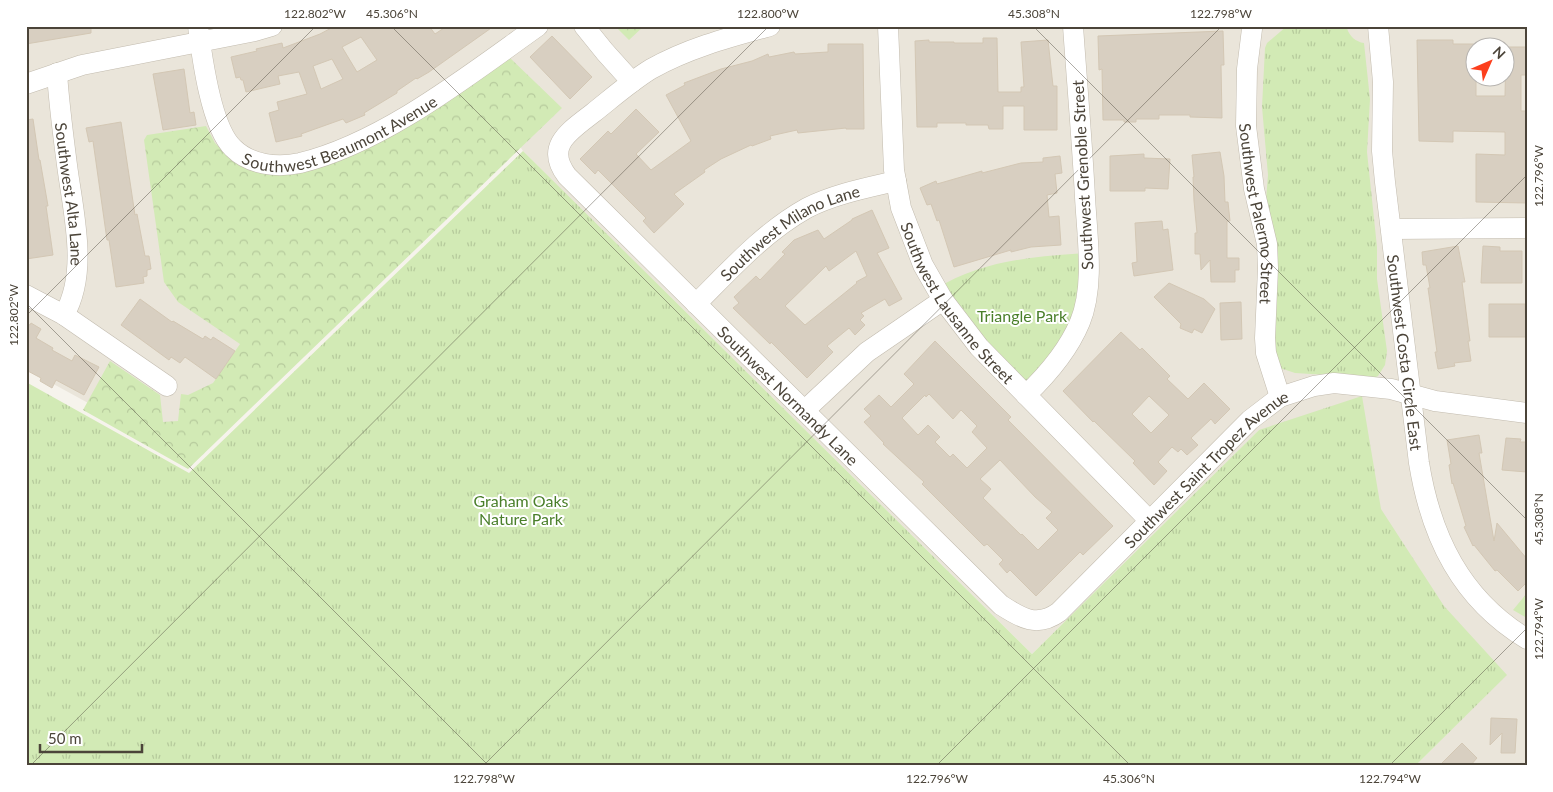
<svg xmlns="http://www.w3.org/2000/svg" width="1553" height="792" font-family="Lato,sans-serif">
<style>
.residential{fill:#eae5da;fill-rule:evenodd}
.grass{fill:url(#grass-tufts)}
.forest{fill:url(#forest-crowns)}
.building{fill:#d8cfc1;stroke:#d3c7b4;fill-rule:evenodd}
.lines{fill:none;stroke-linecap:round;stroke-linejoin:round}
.minor-casing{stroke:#c2bbae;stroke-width:21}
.minor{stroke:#fff;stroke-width:20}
.ticks{fill:none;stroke:#4b4439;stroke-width:1;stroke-opacity:0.45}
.labels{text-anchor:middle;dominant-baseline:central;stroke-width:4;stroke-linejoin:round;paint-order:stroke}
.street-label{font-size:16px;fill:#4b4439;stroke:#fff}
.park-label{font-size:16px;fill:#4a7f2a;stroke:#fff}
.neatline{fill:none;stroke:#4b4439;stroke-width:2}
.ticks-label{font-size:12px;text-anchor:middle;fill:#4b4439}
</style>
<defs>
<pattern id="grass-tufts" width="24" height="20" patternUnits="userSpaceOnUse" patternTransform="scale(1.25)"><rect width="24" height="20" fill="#d2eab5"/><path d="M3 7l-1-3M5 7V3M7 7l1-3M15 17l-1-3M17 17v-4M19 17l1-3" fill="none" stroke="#b6ca9c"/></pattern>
<pattern id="forest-crowns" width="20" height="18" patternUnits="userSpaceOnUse" patternTransform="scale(1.25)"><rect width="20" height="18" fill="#d2eab5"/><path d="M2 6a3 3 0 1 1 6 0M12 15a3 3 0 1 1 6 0" fill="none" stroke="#b6ca9c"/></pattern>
</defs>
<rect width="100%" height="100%" fill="#f6f3ec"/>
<path class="residential" d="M 26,26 L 1527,26 L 1527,766 L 1415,766 L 1506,675 L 1259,430 L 1032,654 L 523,151 L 516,140 L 185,456 L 26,369 ZM 1476,48 L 1506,48 L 1506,78 L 1476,78 Z"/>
<path class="grass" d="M 1287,26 L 1347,28 C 1349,36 1356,42 1364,43 L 1370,99 L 1367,152 L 1377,247 L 1377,279 L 1387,351 L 1385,365 L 1378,376 L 1374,378 L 1295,373 L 1283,369 L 1280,370 L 1275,354 L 1266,200 L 1268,175 L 1262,107 L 1265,48 L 1267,43 Z
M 523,151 L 1032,654 L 1259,430 L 1362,396 L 1381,509 L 1444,606 L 1507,675 L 1415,766 L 26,766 L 26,382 L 189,473 Z
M 1089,253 L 1085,306 L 1026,395 L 936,289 C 981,260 1038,256 1089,253 Z
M 1527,593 L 1527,618 L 1513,610 Z"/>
<path class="forest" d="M 615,26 L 644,26 L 629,40 Z
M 506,54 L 562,108 L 188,469 L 83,410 L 110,361 L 160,395 L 163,422 L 178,421 L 181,394 L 188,395 L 213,383 L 240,344 L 178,302 L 164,282 L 144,140 L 147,135 L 206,126 L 215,143 L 224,152 L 289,169 Z"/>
<path class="building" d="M 26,26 L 91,26 L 91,33 L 26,44 Z
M 335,26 L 429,26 L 435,34 L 447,26 L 494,26 L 429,72 L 417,79 L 416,78 L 397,91 L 397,93 L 364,113 L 365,115 L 346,123 L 343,119 L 301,134 L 302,136 L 276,142 L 269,113 L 279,110 L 277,102 L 307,94 L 299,72 L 278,76 L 280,84 L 246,92 L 243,80 L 241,80 L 240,77 L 236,78 L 231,57 L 257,51 L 256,49 L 282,43 L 283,48 L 320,34 ZM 361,37 L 377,60 L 357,72 L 342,47 ZM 332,59 L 343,79 L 321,89 L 313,66 Z
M 1223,31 L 1224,65 L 1221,65 L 1222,118 L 1190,117 L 1190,115 L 1159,115 L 1159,119 L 1136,119 L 1136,122 L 1124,122 L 1124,120 L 1103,120 L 1102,69 L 1099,70 L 1098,36 Z
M 552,36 L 592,77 L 570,99 L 530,57 Z
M 983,38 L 997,38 L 998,92 L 1021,92 L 1021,87 L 1024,87 L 1021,42 L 1048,40 L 1053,86 L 1057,86 L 1057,130 L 1024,130 L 1024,106 L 1003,106 L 1003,129 L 989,129 L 988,125 L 966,125 L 966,123 L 937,123 L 937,127 L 917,127 L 915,41 L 929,40 L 929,42 L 954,42 L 954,43 L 983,43 Z
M 1417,40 L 1453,40 L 1453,44 L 1476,44 L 1476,96 L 1505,96 L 1506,47 L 1527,47 L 1527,75 L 1521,75 L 1521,111 L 1527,111 L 1527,203 L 1476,202 L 1476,154 L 1505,155 L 1505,132 L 1453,131 L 1453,142 L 1419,141 Z
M 828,44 L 863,44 L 864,129 L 846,129 L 846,128 L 798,133 L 797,130 L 770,136 L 771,139 L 752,146 L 751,145 L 721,159 L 704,170 L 705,172 L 674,194 L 684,204 L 654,233 L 643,221 L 646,218 L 598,170 L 595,174 L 580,159 L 608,131 L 611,134 L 636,109 L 659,132 L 636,154 L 651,170 L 691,141 L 666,95 L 685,85 L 684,83 L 721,69 L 752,61 L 768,54 L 769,57 L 794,52 L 795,54 L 828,52 Z
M 184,69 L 190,113 L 194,112 L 196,125 L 163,130 L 153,74 Z
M 33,119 L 39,160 L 40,160 L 48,206 L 46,206 L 53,255 L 26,259 L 26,120 Z
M 121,122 L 135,215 L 137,214 L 145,256 L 149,256 L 151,269 L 147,270 L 147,276 L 143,277 L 144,283 L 116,287 L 109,240 L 107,240 L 93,141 L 89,142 L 86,128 Z
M 1220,152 L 1224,176 L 1225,202 L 1228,202 L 1230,221 L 1227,221 L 1227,258 L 1239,258 L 1239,270 L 1235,270 L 1235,282 L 1211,282 L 1210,260 L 1201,270 L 1200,254 L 1195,254 L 1195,233 L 1197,233 L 1194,201 L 1193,177 L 1194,177 L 1192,155 Z
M 1144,154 L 1144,158 L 1170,159 L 1168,189 L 1145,188 L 1145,191 L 1110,191 L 1110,156 Z
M 1060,156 L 1062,173 L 1055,174 L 1057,193 L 1047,195 L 1049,217 L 1059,216 L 1061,245 L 1031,247 L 1011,252 L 1011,250 L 954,267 L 939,220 L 937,221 L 931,204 L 927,205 L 920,188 L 936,181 L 937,184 L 982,171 L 982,173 L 1021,163 L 1043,162 L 1043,158 Z
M 872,210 L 889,248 L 877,253 L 902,299 L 889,306 L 885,299 L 861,313 L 864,316 L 860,320 L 865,325 L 855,335 L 849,328 L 827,346 L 833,352 L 807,378 L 771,342 L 770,344 L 733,308 L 739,303 L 734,297 L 756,276 L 760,280 L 785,254 L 782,252 L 794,240 L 818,230 L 824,239 L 852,220 L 852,219 ZM 856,251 L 867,276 L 856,282 L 857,283 L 805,325 L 785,306 L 826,266 L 829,271 Z
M 1162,221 L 1163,230 L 1168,229 L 1173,270 L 1134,276 L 1132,263 L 1137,262 L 1135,223 Z
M 1458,246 L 1465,282 L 1462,282 L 1470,341 L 1468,341 L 1471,361 L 1454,363 L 1455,366 L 1438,369 L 1435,352 L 1437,352 L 1428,288 L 1430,288 L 1426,265 L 1423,265 L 1422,252 Z
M 1483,246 L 1500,247 L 1500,251 L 1522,251 L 1522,283 L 1481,283 Z
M 1169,283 L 1204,299 L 1215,309 L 1202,333 L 1194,329 L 1192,333 L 1180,328 L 1181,324 L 1154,297 Z
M 140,299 L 172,322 L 173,321 L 203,339 L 205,336 L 211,340 L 213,337 L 235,351 L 216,379 L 185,357 L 180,363 L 171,357 L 169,360 L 121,325 Z
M 1241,302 L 1242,339 L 1221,340 L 1220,303 Z
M 1489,304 L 1525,304 L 1526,337 L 1489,337 Z
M 26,323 L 30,325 L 31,323 L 41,329 L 36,338 L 53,348 L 52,350 L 72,361 L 75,355 L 99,367 L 84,395 L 56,380 L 52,388 L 40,381 L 41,378 L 26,370 Z
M 1121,332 L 1140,350 L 1142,348 L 1170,376 L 1167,379 L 1188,399 L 1204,383 L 1230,409 L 1215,424 L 1211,419 L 1191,438 L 1198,445 L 1187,455 L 1181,449 L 1178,452 L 1172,447 L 1158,462 L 1167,471 L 1154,485 L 1133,463 L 1135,461 L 1094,421 L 1093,422 L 1063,391 ZM 1149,396 L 1169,415 L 1151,433 L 1132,414 Z
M 935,341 L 1011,417 L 1008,420 L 1113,526 L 1083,555 L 1080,552 L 1036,596 L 1010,570 L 1007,573 L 999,564 L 1003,560 L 987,544 L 984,546 L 922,484 L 924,482 L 883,444 L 884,443 L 864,422 L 871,416 L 864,409 L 879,395 L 891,407 L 914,384 L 904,374 ZM 929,394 L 953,419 L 961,410 L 977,426 L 972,432 L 987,448 L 967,468 L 953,454 L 950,457 L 935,442 L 940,437 L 928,425 L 918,435 L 902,418 L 925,395 L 926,397 ZM 1000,460 L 1035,497 L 1052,512 L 1046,518 L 1058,530 L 1038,550 L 1022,534 L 1021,535 L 983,498 L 991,489 L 980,479 Z
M 1479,435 L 1482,453 L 1479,453 L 1494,541 L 1497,523 L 1527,559 L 1527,582 L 1518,591 L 1497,570 L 1495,571 L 1474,545 L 1473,546 L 1464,527 L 1466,526 L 1453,483 L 1452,484 L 1449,465 L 1451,464 L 1447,440 Z
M 1506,438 L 1521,439 L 1520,442 L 1527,442 L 1527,472 L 1502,470 Z
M 1491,718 L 1517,719 L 1515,753 L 1501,753 L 1502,733 L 1490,745 Z
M 1462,743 L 1477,758 L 1470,766 L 1439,766 Z"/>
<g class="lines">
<g class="minor-casing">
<g id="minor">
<path id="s1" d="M 198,26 C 202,58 211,127 233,148 C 250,165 277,168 300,163 C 383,143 469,75 538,26"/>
<path d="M 584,26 L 605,52 L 632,82"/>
<path id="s2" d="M 770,26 C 730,37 688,48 651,69 C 630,82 612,98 593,113 C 570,131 544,146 567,176 L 1001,605 C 1021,618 1037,628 1059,612 L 1250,420 L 1280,397 L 1314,386 L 1334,383 L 1391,389 L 1435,401 L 1527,413"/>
<path id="s3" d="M 888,26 L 894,170 L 901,208 L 923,265 L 943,300 L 979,347 L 1149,520"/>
<path id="s4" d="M 1378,26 L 1383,82 L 1382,151 L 1385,182 L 1419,463 C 1431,537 1461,599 1527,639"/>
<path id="s5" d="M 1252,29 L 1247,69 L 1246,126 L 1254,189 L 1267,244 L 1268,268 L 1265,338 L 1266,353 L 1280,397"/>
<path id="s6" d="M 57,73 C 59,104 63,134 67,165 C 73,212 89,272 64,315"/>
<path d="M 26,84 L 82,65 L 255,31 L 272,26"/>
<path d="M 1391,229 L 1527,228"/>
<path d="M 26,295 L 64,315 L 167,386"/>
<path id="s7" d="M 696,304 C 731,269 764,232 807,208 C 835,194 866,188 896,181"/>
<path d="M 1026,395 C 1048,374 1068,351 1080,322 C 1095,286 1087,236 1085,197 C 1082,140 1077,83 1073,26"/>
<path d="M 805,410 L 867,352 L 943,300"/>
</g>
</g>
<use href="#minor" class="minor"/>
</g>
<path class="ticks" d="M 391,26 L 1131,766M 1033,26 L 1527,520M 26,303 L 489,766M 26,316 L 316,26M 30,766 L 769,26M 483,766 L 1222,26M 936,766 L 1527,175M 1389,766 L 1527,628"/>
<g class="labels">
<g class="street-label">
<text stroke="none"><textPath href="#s1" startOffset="246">Southwest Beaumont Avenue</textPath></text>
<text transform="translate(1082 175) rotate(-93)">Southwest Grenoble Street</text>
<text stroke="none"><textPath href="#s6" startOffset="122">Southwest Alta Lane</textPath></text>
<text stroke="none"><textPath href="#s5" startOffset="186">Southwest Palermo Street</textPath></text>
<text stroke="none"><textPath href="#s7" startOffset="120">Southwest Milano Lane</textPath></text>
<text stroke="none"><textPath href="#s3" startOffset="294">Southwest Lausanne Street</textPath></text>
<text stroke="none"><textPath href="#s4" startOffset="328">Southwest Costa Circle East</textPath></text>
<text stroke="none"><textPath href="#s2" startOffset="591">Southwest Normandy Lane</textPath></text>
<text stroke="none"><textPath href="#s2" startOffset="1159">Southwest Saint Tropez Avenue</textPath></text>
</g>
<g class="park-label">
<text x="1022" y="315">Triangle Park</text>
<text x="521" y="500">Graham Oaks<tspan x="521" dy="18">Nature Park</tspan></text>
</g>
</g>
<rect width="1553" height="792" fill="none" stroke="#ffffff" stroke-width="55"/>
<g transform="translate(1490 62) rotate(45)"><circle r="24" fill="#ffffff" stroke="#b7b4b0"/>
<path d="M0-4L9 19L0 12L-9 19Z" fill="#fc3f1d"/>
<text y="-8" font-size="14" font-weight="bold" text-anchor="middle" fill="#4b4439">N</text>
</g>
<path d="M40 744v8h102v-8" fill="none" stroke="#4b4439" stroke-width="2.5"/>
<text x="48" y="744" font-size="15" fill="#4b4439" stroke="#ffffff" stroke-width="4" paint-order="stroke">50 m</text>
<rect x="28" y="28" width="1498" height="736" class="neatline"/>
<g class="ticks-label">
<text x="315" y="18">122.802°W</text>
<text x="392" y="18">45.306°N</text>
<text x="768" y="18">122.800°W</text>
<text x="1034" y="18">45.308°N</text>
<text x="1221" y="18">122.798°W</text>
<text transform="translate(1539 176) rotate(-90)" y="4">122.796°W</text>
<text transform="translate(14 315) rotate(-90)" y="4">122.802°W</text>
<text transform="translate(1539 519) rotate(-90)" y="4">45.308°N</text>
<text transform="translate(1539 629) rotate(-90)" y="4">122.794°W</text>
<text x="484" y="783">122.798°W</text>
<text x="937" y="783">122.796°W</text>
<text x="1129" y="783">45.306°N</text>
<text x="1390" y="783">122.794°W</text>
</g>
</svg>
